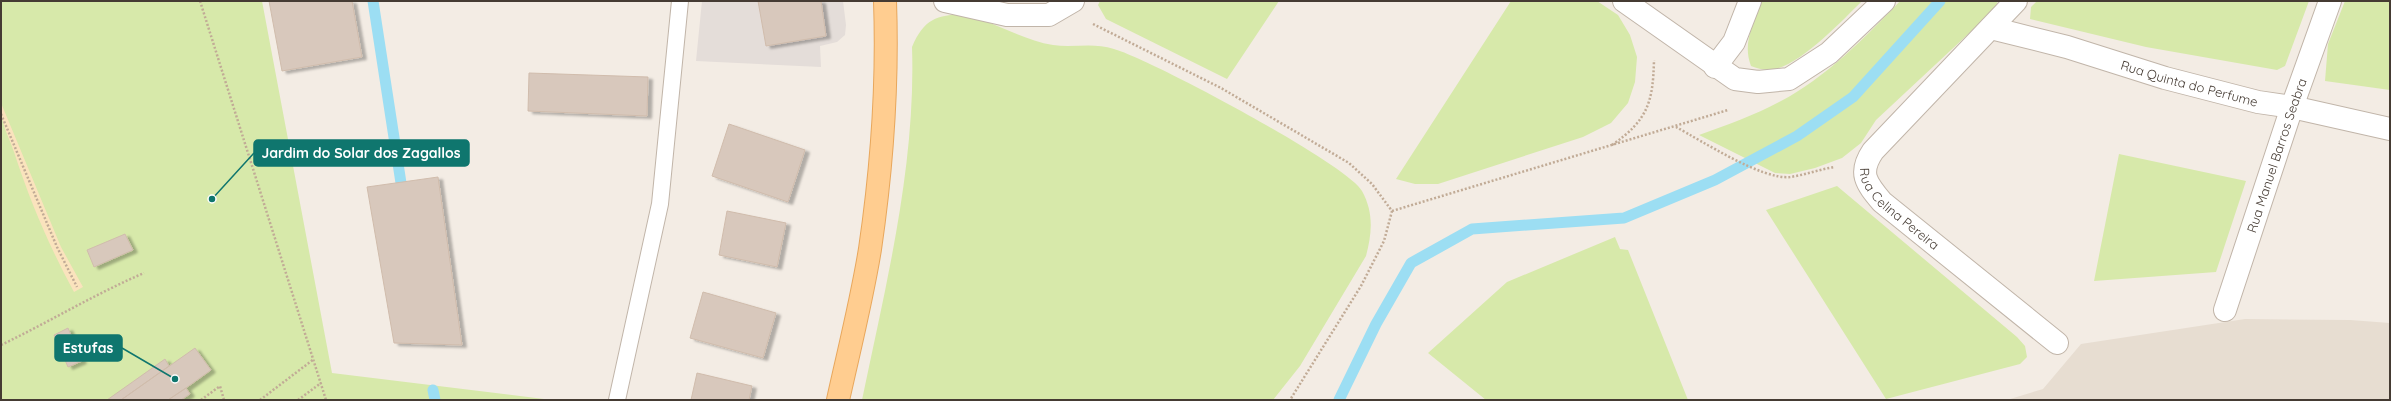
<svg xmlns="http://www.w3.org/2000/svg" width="2391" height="401" font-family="Quicksand,sans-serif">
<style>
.residential{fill:#e7ddd1}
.industrial{fill:#e4ddd9}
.green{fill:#d7e9aa}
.sand{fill:#fae3bd}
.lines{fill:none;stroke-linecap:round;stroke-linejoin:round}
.stream{stroke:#9cdef3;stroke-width:11}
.building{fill:#d8c8bc;stroke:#d0bcac;filter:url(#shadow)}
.lane-casing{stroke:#c1b5a9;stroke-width:18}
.street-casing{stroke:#c1b5a9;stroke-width:24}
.primary-casing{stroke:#e8a75c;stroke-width:24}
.path{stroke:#c1ab96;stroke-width:2.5;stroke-dasharray:2 2;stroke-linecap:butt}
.lane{stroke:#fff;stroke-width:16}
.street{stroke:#fff;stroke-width:22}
.primary{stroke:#ffcd90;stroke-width:22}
.labels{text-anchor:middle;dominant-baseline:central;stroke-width:3;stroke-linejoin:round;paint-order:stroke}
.street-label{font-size:13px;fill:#453b33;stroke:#fff}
.leader{fill:none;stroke:#0f766e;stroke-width:1.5}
.callout-dot{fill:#0f766e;stroke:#fff;stroke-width:1.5}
.callout{fill:#0f766e;stroke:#0f766e;stroke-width:1.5}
.callout-label{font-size:14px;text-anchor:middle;font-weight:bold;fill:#fff}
</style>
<defs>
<filter id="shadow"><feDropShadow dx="4.5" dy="2.5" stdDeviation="1" flood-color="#0004"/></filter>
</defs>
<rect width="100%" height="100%" fill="#f3ece4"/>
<path class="residential" d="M 2245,319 L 2350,320 L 2390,323 L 2390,400 L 2007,400 L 2043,389 L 2081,344 Z"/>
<path class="industrial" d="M 702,1 L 843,1 L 846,25 L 845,35 L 837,42 L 820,46 L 821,67 L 696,61 Z"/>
<path class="green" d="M 1,1 L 262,1 L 332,373 L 552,400 L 1,400 Z
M 1100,1 L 1279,1 L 1227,79 L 1106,19 L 1098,5 Z
M 1511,1 L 1597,1 L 1618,15 L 1630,35 L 1637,57 L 1635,82 L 1628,103 L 1611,123 L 1583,137 L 1438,184 L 1415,184 L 1396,179 Z
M 1761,1 L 1862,1 C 1843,20 1801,64 1775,69 C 1766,71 1759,69 1751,66 C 1742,42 1754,24 1761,1 Z
M 1900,1 L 1998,1 L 1995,9 L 1876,120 L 1861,143 L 1842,158 L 1815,168 L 1790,174 L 1775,173 L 1699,135 C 1727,125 1755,115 1781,101 C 1824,79 1867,36 1900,1 Z
M 2037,1 L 2309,1 L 2285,66 L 2277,70 L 2146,47 L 2030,19 L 2031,7 Z
M 2345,1 L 2390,1 L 2390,90 L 2325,81 L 2328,44 Z
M 965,14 C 994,22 1023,40 1053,45 C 1074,48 1093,42 1114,49 C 1150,59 1347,164 1362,191 C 1374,213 1372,233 1366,256 L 1300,366 L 1273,400 L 862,400 C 886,284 916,166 912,47 C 924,19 936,15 965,14 Z
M 2119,154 L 2246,181 L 2216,272 L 2094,281 Z
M 1837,186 L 2017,337 L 2025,346 L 2027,357 L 2020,364 L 1886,399 L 1766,210 Z
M 1615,237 L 1620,249 L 1628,250 L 1688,400 L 1486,400 L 1428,353 L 1507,282 Z"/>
<path class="sand" d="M 1,103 L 61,247 L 83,287 L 74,292 C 49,246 30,201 14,152 C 7,131 1,126 1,103 Z"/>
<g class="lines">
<path class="stream" d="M 373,1 L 403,196
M 433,390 L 435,400
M 1339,400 L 1376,324 L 1411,263 L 1472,229 L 1624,218 L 1715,180 L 1797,136 L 1853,97 L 1940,1"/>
</g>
<path class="building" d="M 269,1 L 352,1 L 362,57 L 282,71 Z
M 758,1 L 821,1 L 826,36 L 766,46 Z
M 529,73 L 648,77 L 647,116 L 528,111 Z
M 729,124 L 805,150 L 788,202 L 712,176 Z
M 438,177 L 462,345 L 394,343 L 367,187 Z
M 727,211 L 786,223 L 777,267 L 719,255 Z
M 125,234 L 133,250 L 94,267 L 87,250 Z
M 703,292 L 776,313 L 763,358 L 690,338 Z
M 68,328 L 82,361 L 68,367 L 54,335 Z
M 195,348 L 211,370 L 186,388 L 168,400 L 121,400 Z
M 165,359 L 169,366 L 121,400 L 107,400 Z
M 697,373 L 752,386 L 749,400 L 691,400 Z
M 186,388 L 190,394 L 181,400 L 168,400 Z"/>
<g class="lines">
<g class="lane-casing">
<path id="lane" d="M 617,400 L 660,204 L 680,1"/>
</g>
<g class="street-casing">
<g id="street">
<path d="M 945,1 L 1007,15 L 1049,15 L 1073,1"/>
<path d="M 1624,1 L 1735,79 L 1758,82 L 1789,79 L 1829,53 L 1884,1"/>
<path id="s1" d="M 2016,1 L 1873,151 C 1858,173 1866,183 1882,202 L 2057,343"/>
<path id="s2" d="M 1991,28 L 2067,47 L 2165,78 L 2258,102 L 2292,107 L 2390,129"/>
<path d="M 1715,67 L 1734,42 L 1750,1"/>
<path id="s3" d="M 2225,310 L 2292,107 L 2330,1"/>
</g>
</g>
<g class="primary-casing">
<path id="primary" d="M 838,400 C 849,350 862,299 870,249 C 882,167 888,84 885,1"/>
</g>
<path class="path" d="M 200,1 L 326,400
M 1093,24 L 1221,88 L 1349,163 L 1372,184 L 1392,211 L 1384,241 L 1361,286 L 1290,400
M 1,114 L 57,247 L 77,287
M 1676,127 C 1702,141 1762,180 1790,177 C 1805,175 1820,169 1835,167
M 1612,145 C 1648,120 1653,102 1654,60
M 1392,211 L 1728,110
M 1,345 C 49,322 95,294 144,273
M 201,400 L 220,386 L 224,400
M 260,400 L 314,359
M 298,400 L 321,383"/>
<use href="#lane" class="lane"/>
<use href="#street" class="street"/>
<use href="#primary" class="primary"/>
</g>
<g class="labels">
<g class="street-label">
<text stroke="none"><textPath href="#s2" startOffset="206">Rua Quinta do Perfume</textPath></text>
<text stroke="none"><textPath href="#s3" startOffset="163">Rua Manuel Barros Seabra</textPath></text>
<text stroke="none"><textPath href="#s1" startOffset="281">Rua Celina Pereira</textPath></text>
</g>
</g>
<path class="leader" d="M212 199L254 153M175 379L122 348"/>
<g class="callout-dot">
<circle cx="212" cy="199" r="4"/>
<circle cx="175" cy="379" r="4"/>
</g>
<g class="callout">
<rect x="254" y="140" width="215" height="26" rx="4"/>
<rect x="55" y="335" width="67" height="26" rx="4"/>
</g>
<g class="callout-label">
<text x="361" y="158">Jardim do Solar dos Zagallos</text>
<text x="88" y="353">Estufas</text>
</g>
<rect width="2391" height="401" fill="none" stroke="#453b33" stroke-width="4"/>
</svg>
